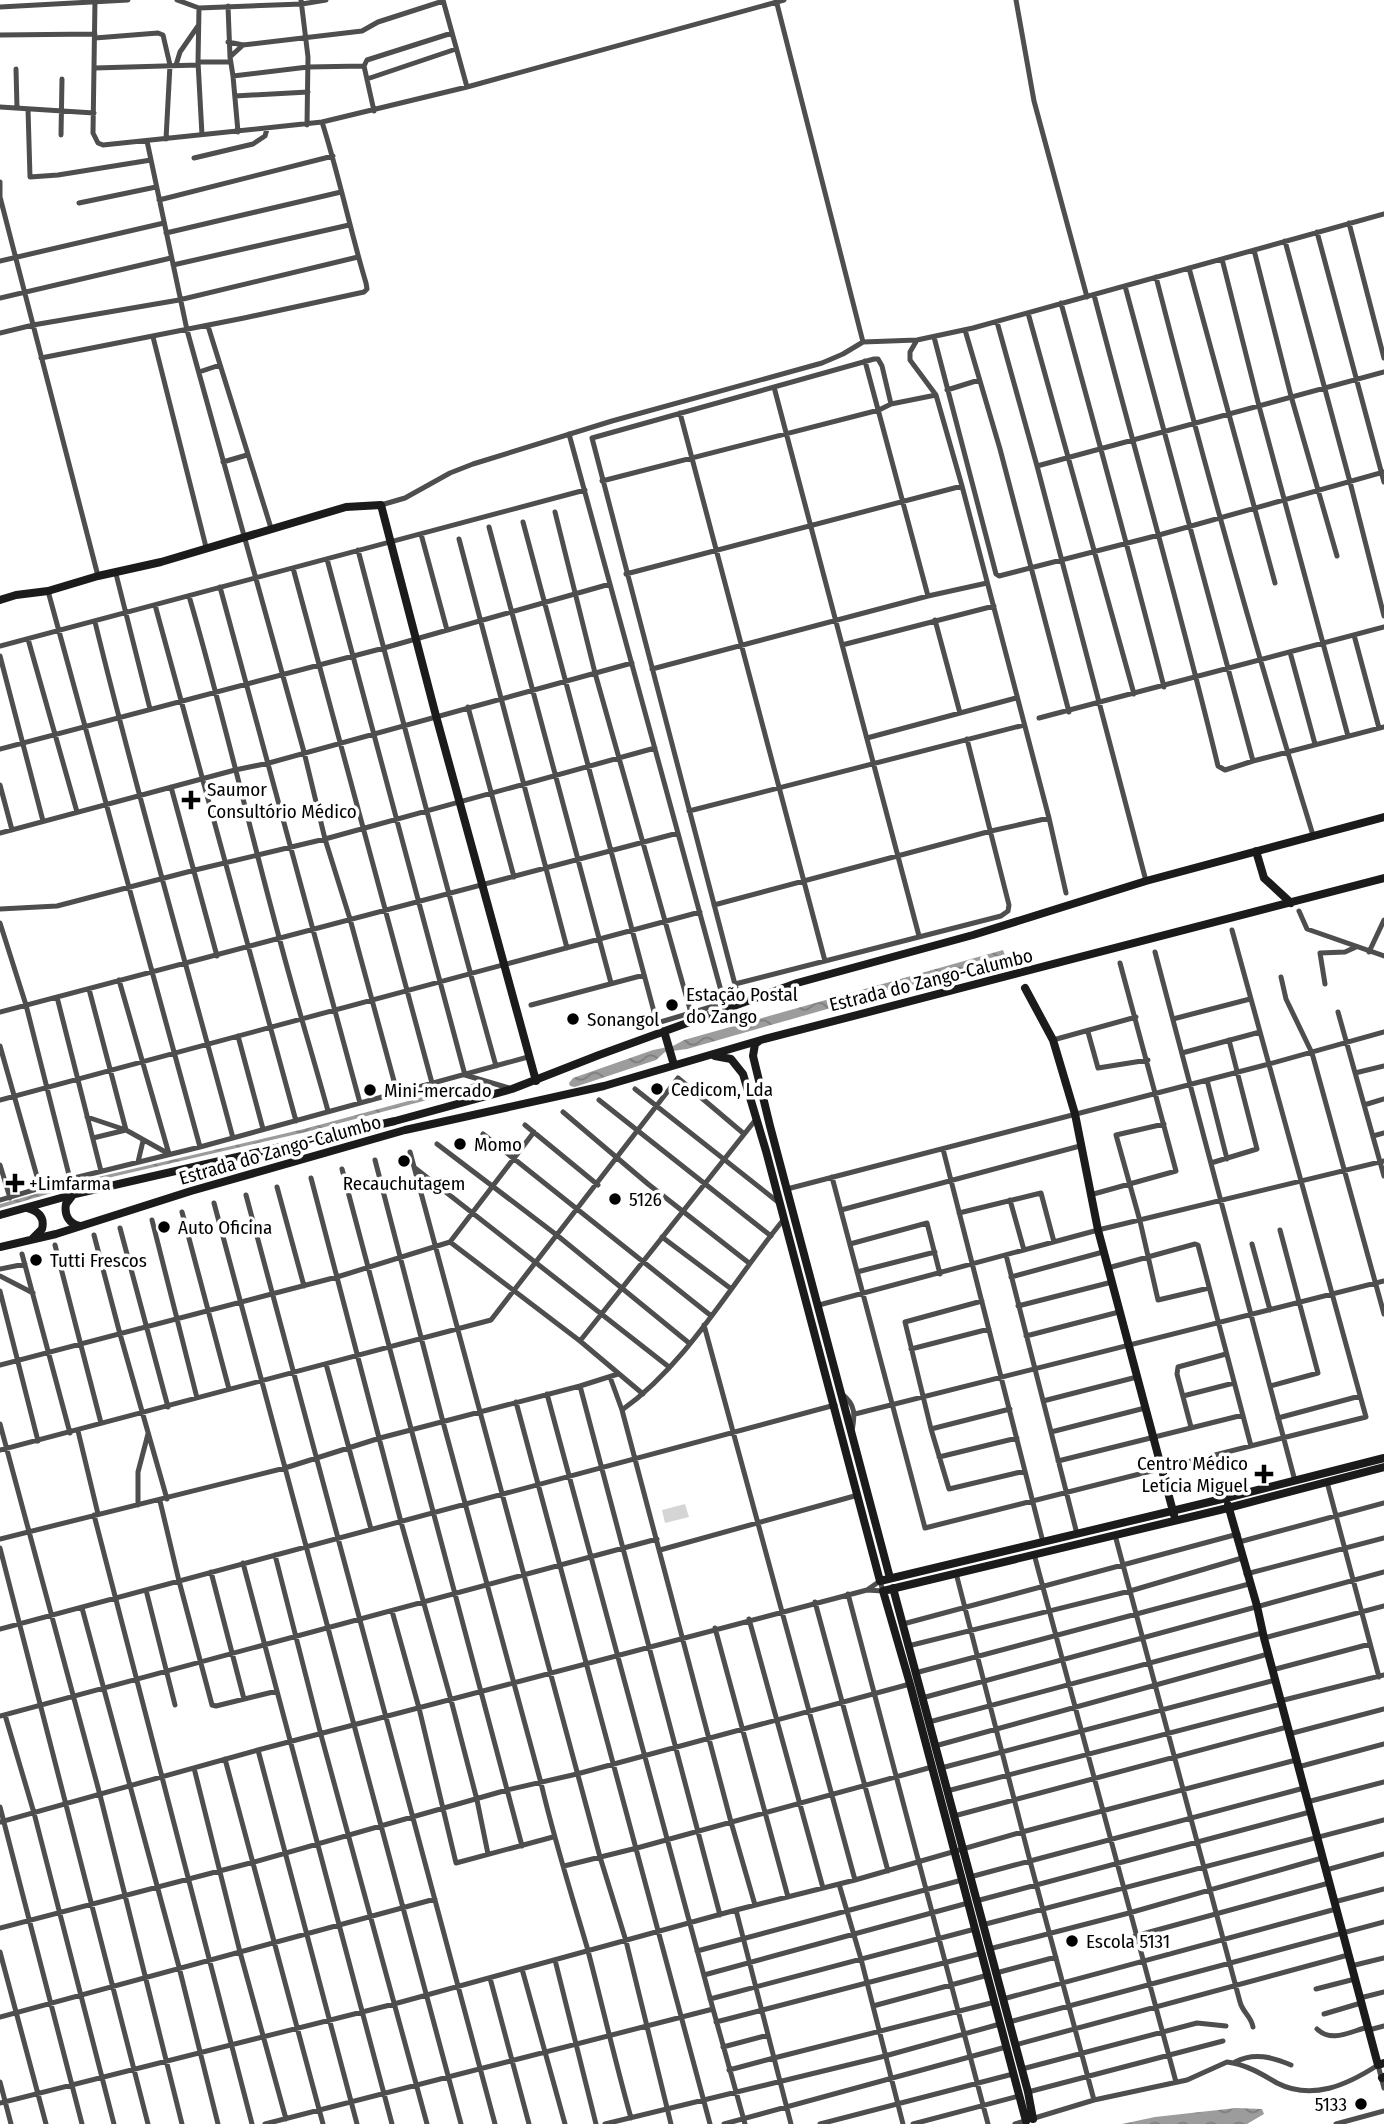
<svg xmlns="http://www.w3.org/2000/svg" width="1384" height="2124" font-family="'Fira Sans Condensed',sans-serif">
<style>
.garden{fill:#d5d5d5}
.water{fill:url(#water-waves)}
.lines{fill:none;stroke-linecap:round;stroke-linejoin:round}
.street{stroke:#4e4e4e;stroke-width:5}
.secondary{stroke:#1b1b1b;stroke-width:8}
.poi-dot{fill:#000;stroke:#fff;stroke-width:2.5}
.labels{text-anchor:middle;dominant-baseline:central;stroke-width:7;stroke-linejoin:round;paint-order:stroke}
.poi-label{font-size:19px;fill:#000;stroke:#fff;text-anchor:start}
.street-label{font-size:19px;fill:#000;stroke:#fff}
</style>
<defs>
<pattern id="water-waves" width="16" height="10" patternUnits="userSpaceOnUse" patternTransform="scale(1.75)"><rect width="16" height="10" fill="#9c9c9c"/><path d="M0 5q4-4 8 0t8 0" fill="none" stroke="#7d7d7d"/></pattern>
</defs>
<rect width="100%" height="100%" fill="#fff"/>
<path class="garden" d="M 685,1504 L 689,1517 L 665,1523 L 662,1510 Z"/>
<path class="water" d="M 1003,950 L 1006,958 L 687,1049 L 665,1052 L 656,1060 L 575,1087 L 570,1086 L 569,1083 L 573,1078 L 653,1050 L 673,1046 L 684,1040 Z
M 479,1082 L 484,1085 L 306,1132 L 86,1183 L 0,1208 L 0,1204 L 85,1180 L 304,1129 Z
M 1236,2108 L 1262,2109 L 1264,2114 L 1247,2124 L 1122,2124 L 1155,2117 Z"/>
<g class="lines">
<path class="street" d="M 95,0 L 93,133 L 98,143 L 103,145 L 322,122 L 467,87 L 784,0
M 177,0 L 199,8 L 302,4 L 326,0
M 301,0 L 308,57 L 307,125
M 443,0 L 467,87
M 1016,0 L 1034,101 L 1087,297
M 228,6 L 230,57
M 0,7 L 128,0
M 199,8 L 198,62 L 202,135
M 0,35 L 95,34
M 95,38 L 158,33 L 163,35 L 170,65 L 166,139
M 228,42 L 243,45 L 362,31 L 378,22 L 443,1
M 243,45 L 230,57 L 233,76 L 308,67 L 364,66
M 198,62 L 230,62
M 176,65 L 180,52 L 198,26
M 95,68 L 198,65
M 16,69 L 17,108
M 233,76 L 238,132
M 367,79 L 456,49
M 235,96 L 308,92
M 0,107 L 94,113
M 28,109 L 30,177 L 58,175 L 151,160
M 374,111 L 364,66 L 367,60 L 452,33
M 61,135 L 62,79
M 147,141 L 187,330 L 304,752 L 325,839 L 350,919 L 397,1092
M 194,158 L 253,144 L 265,136 L 267,129
M 0,182 L 0,197 L 98,576
M 159,200 L 333,156
M 79,203 L 156,187
M 1349,223 L 1384,358
M 1317,232 L 1384,482
M 166,233 L 341,192
M 1285,241 L 1350,482 L 1384,616
M 1254,250 L 1291,396 L 1337,556
M 1222,259 L 1259,406 L 1348,736
M 0,261 L 164,223
M 173,265 L 349,225
M 1189,268 L 1275,583
M 1156,277 C 1204,464 1256,651 1313,835
M 1125,286 L 1253,761 L 1384,727
M 1094,295 C 1135,452 1180,608 1218,766 L 1225,770 L 1253,761
M 0,298 L 171,258
M 1061,303 C 1096,431 1131,558 1164,687
M 1028,313 L 1134,694
M 997,322 L 1037,466
M 208,326 L 271,528
M 965,330 L 1000,449 L 1069,712
M 0,333 L 33,325 L 179,300 L 358,257
M 153,337 L 206,547
M 934,337 L 996,574 L 999,576 L 1159,535 L 1384,472
M 917,340 L 910,352 L 910,360 L 936,395 L 962,486 L 1049,818 L 1066,893
M 863,342 L 917,340 L 973,328 L 1384,214
M 41,358 L 244,318 L 364,292 L 367,289 L 366,283 C 350,230 339,175 322,122
M 865,361 L 928,596
M 199,372 L 220,365
M 774,387 L 919,936
M 947,390 L 979,380
M 680,413 L 825,961
M 569,434 L 726,1009
M 223,462 L 247,455
M 602,481 L 879,410 L 891,404 L 936,395
M 381,505 L 405,498 L 450,473 L 473,464 L 612,421 L 822,363 L 843,354 L 863,342 L 776,0
M 555,512 L 595,673 L 691,1013
M 523,522 L 657,1023 L 724,1003
M 489,527 L 611,983
M 421,534 L 447,630
M 459,539 L 567,948
M 358,550 C 403,722 448,894 496,1066
M 327,559 L 465,1075 L 509,1088
M 293,568 L 432,1083
M 116,574 L 150,709
M 626,574 L 962,486
M 220,587 L 360,1103
M 48,591 L 200,1147
M 189,596 C 222,709 248,823 279,937 C 294,995 312,1053 328,1111
M 155,605 L 296,1121
M 935,620 L 960,713
M 95,622 C 137,795 187,966 233,1138
M 1354,635 L 1379,728
M 28,639 L 77,812
M 842,645 L 994,606
M 0,646 L 585,490
M 1290,652 L 1315,744
M 0,656 L 43,821
M 652,669 L 928,596 L 987,583
M 468,707 L 514,877
M 1039,718 L 1384,627
M 867,738 L 1016,698
M 0,749 L 384,648 L 610,584
M 0,785 L 12,830
M 171,787 L 217,956
M 689,811 L 1024,725
M 0,833 L 235,770 L 269,763 L 632,663
M 1146,881 L 1037,466 L 1384,372
M 714,905 L 991,831 L 1049,818
M 0,909 L 57,906 L 195,870 L 325,839 L 655,748
M 1299,911 L 1307,929 L 1384,956
M 0,923 L 26,1005 L 70,1179
M 1155,952 L 1295,1481
M 1369,952 L 1384,920
M 1281,977 L 1286,999 L 1312,1053 L 1384,1314
M 119,980 L 169,1154
M 735,984 L 1001,916 L 1008,911 L 1009,905 L 967,739
M 1325,984 L 1320,953 L 1345,952 L 1356,947
M 89,989 L 126,1130 L 93,1138
M 738,996 L 592,438 L 874,359 L 878,359 L 882,366 L 891,404
M 57,997 L 101,1171
M 531,1005 L 644,975
M 0,1012 L 678,833
M 1338,1012 L 1384,1176
M 1173,1019 L 1250,999
M 1088,1032 L 1098,1068 L 1148,1060
M 238,1036 L 263,1129
M 1053,1040 L 1136,1017
M 0,1046 L 40,1187
M 1182,1053 L 1260,1032
M 1355,1073 L 1384,1066
M 1207,1080 L 1227,1159
M 635,1089 L 778,1202
M 0,1100 L 700,912
M 599,1100 L 771,1236
M 1364,1105 L 1384,1099
M 563,1112 L 648,1184 L 749,1263
M 87,1117 L 126,1130 L 169,1154
M 1164,1124 L 1116,1135 L 1140,1221 L 1158,1300 L 1209,1288
M 525,1125 L 598,1185
M 483,1134 L 710,1315
M 1373,1136 L 1384,1133
M 437,1144 L 558,1236 L 689,1343
M 943,1149 L 1043,1542
M 410,1152 L 600,1857 L 626,1941 L 671,2124
M 375,1160 L 443,1422 L 541,1783 C 554,1839 571,1893 587,1947 C 602,2004 615,2061 631,2118
M 138,1162 L 143,1141
M 1211,1163 L 1257,1149 L 1229,1040
M 0,1165 L 10,1198
M 415,1168 L 669,1367
M 342,1169 L 522,1846
M 832,1177 L 925,1528 L 1366,1417 L 1232,930
M 311,1178 L 401,1522 L 451,1700 L 477,1800 L 488,1854
M 277,1187 L 304,1286
M 787,1189 L 1269,1064 L 1384,1032
M 246,1195 L 495,2124
M 1090,1195 L 1176,1171 L 1120,963
M 0,1200 L 70,1179 L 200,1147 L 528,1057
M 1010,1200 L 1024,1250
M 214,1203 L 461,2124
M 841,1210 L 1080,1146
M 182,1212 L 229,1389
M 959,1213 L 1041,1193 L 1054,1242
M 152,1220 L 197,1398
M 120,1228 L 168,1407
M 94,1235 L 120,1334 L 167,1499
M 662,1237 L 730,1288
M 450,1242 L 534,1132
M 850,1244 L 927,1223 L 940,1274
M 1252,1244 L 1270,1310
M 55,1245 L 101,1423
M 22,1254 L 70,1433
M 1006,1255 L 1077,1534
M 1108,1268 L 1195,1244 L 1198,1245 L 1251,1446
M 0,1269 L 25,1264
M 857,1272 L 935,1252
M 0,1276 L 33,1293
M 1011,1277 L 1103,1252
M 0,1291 L 38,1441
M 982,1301 L 905,1322 L 931,1429 L 949,1489 L 1025,1471
M 819,1305 L 1098,1230 L 1384,1161
M 1018,1306 L 1112,1282
M 704,1325 L 855,1880
M 1026,1336 L 1119,1312
M 580,1341 L 757,1118
M 911,1349 L 989,1329
M 326,1364 L 371,1529
M 0,1365 L 337,1277 L 450,1242 L 580,1341 L 643,1394
M 610,1377 L 622,1410 L 731,1822 L 755,1905
M 580,1386 L 720,1915
M 1270,1386 L 1318,1373 L 1280,1230
M 547,1394 L 713,2009
M 842,1394 C 856,1405 855,1415 852,1431
M 1183,1396 L 1234,1383
M 1043,1401 L 1137,1377
M 516,1402 L 710,2124
M 622,1410 C 689,1362 732,1282 784,1219
M 855,1414 L 1384,1281
M 1278,1418 L 1360,1396
M 0,1424 L 100,1795 L 182,2124
M 1191,1427 L 1177,1374 L 1178,1367 L 1226,1354
M 931,1429 L 1010,1409
M 78,1431 L 98,1514
M 1051,1432 L 1145,1408
M 0,1450 L 491,1320 L 678,1078 L 743,1133
M 939,1457 L 1017,1438
M 1058,1461 L 1243,1415
M 1327,1482 L 1379,1677
M 160,1501 L 179,1581 L 212,1705 L 216,1706 L 277,1691
M 138,1505 L 138,1472 L 148,1434
M 94,1515 L 252,2124
M 1115,1535 L 1240,2002 C 1243,2013 1251,2016 1253,2027
M 0,1539 L 285,1468 L 380,1438 L 580,1386 L 618,1374
M 1239,1542 L 1384,1503
M 0,1548 L 148,2124
M 660,1550 L 858,1495
M 1034,1554 L 1176,2082
M 275,1555 L 321,1735 L 427,2124
M 243,1563 L 392,2124
M 211,1572 L 244,1699
M 956,1573 L 1030,1861 L 1304,1788
M 1246,1574 L 1384,1538
M 146,1590 L 175,1705
M 848,1594 L 988,2124
M 815,1602 L 888,1871
M 82,1608 L 179,1967 L 218,2124
M 392,1611 L 419,1708 L 456,1863 L 553,1837
M 749,1619 L 823,1888
M 903,1624 L 1238,1534
M 715,1628 L 788,1897
M 0,1629 L 835,1405
M 1264,1638 L 1384,1606
M 908,1646 L 1130,1591 L 1242,1558
M 1272,1670 L 1370,1644
M 915,1673 L 1249,1584
M 922,1698 L 1384,1572
M 1280,1701 L 1384,1675
M 5,1715 L 34,1813 L 114,2124
M 0,1716 L 657,1539
M 929,1722 L 1262,1633
M 1289,1734 L 1384,1709
M 935,1746 L 1268,1654
M 258,1750 L 357,2124
M 225,1759 L 323,2124
M 1298,1767 L 1384,1744
M 194,1768 L 240,1952 L 286,2119
M 941,1768 L 1275,1680
M 947,1791 L 1281,1704
M 1307,1802 L 1384,1782
M 0,1807 L 82,2124
M 954,1816 L 1287,1727
M 0,1822 L 258,1750 L 867,1590 L 883,1591 L 880,1581 L 867,1590
M 564,1866 L 637,1848 L 932,1767
M 1326,1870 L 1384,1854
M 970,1877 L 1030,1861 L 1094,2100
M 839,1884 L 861,1959 L 903,2124
M 976,1901 L 1310,1812
M 1334,1902 L 1384,1889
M 982,1925 L 1384,1820
M 0,1928 L 254,1862 L 507,1790 L 577,1774 L 910,1684
M 1135,1936 L 1329,1883
M 989,1949 L 1129,1913 L 1322,1858
M 697,1951 L 962,1880
M 0,1952 L 46,2124
M 555,1960 L 596,2124
M 1351,1966 L 1384,1958
M 522,1969 L 565,2124
M 996,1973 L 1056,1957
M 704,1975 L 968,1903
M 490,1978 L 529,2124
M 1316,1989 L 1355,1979
M 1360,1998 L 1384,1992
M 710,1999 L 975,1929
M 1003,1999 L 1336,1909
M 873,2006 L 988,1975
M 1324,2014 L 1361,2003
M 0,2017 L 435,1899
M 716,2022 L 982,1953
M 1009,2022 L 1384,1922
M 1317,2029 C 1332,2043 1349,2032 1368,2027
M 1369,2030 L 1384,2026
M 1015,2045 L 1348,1955
M 723,2047 L 768,2035
M 1235,2062 C 1254,2052 1272,2057 1291,2065
M 1022,2069 L 1197,2023 L 1226,2026
M 729,2070 L 774,2058 L 736,1910
M 0,2082 L 11,2124
M 1028,2092 L 1223,2041
M 0,2103 L 394,2004 L 736,1910 L 855,1880 L 1022,1832 L 1296,1760
M 265,2124 L 713,2009 L 745,2124
M 605,2124 L 885,2056 L 1000,2024
M 724,2124 L 1006,2047
M 791,2124 L 774,2058 L 995,2002
M 820,2124 L 1013,2074
M 913,2124 L 1019,2096
M 1015,2124 L 1094,2100 L 1187,2080 L 1227,2062 C 1245,2064 1262,2074 1277,2083 C 1312,2101 1347,2085 1378,2065 L 1384,2088
M 1336,2124 L 1384,2111"/>
<path class="secondary" d="M 0,600 L 16,595 L 48,591 L 98,576 L 161,562 L 346,507 L 381,505 L 436,716 L 536,1081
M 1256,851 L 1264,878 L 1291,903
M 1025,988 L 1053,1040 L 1075,1114 L 1098,1230 L 1174,1515
M 664,1031 L 674,1065
M 759,1041 L 755,1044 L 753,1056 L 770,1126 L 890,1578
M 715,1056 L 731,1059 L 743,1074 L 766,1151 L 880,1581 L 1226,1498 L 1384,1458
M 72,1196 L 66,1204 C 64,1215 69,1224 80,1226
M 27,1208 C 38,1211 45,1217 42,1229 L 33,1238
M 0,1215 L 75,1194 L 395,1121 L 512,1089 L 599,1055 L 797,983 L 973,935 L 1146,881 L 1384,817
M 0,1247 L 56,1234 L 191,1191 L 405,1130 L 604,1086 L 761,1040 L 1384,878
M 1228,1505 L 1257,1606 L 1264,1638 L 1378,2065 L 1384,2063
M 893,1588 L 1028,2092 L 1033,2119
M 1382,2078 L 1384,2077
M 1026,2121 L 910,1684 L 883,1591 L 1228,1508 L 1384,1467"/>
</g>
<g class="poi-dot">
<path d="M187.5 789.5h7v7h7v7h-7v7h-7v-7h-7v-7h7z"/>
<circle cx="672" cy="1005" r="7"/>
<circle cx="573" cy="1019" r="7"/>
<circle cx="657" cy="1089" r="7"/>
<circle cx="370" cy="1090" r="7"/>
<circle cx="460" cy="1144" r="7"/>
<circle cx="404" cy="1161" r="7"/>
<path d="M11.5 1172.5h7v7h7v7h-7v7h-7v-7h-7v-7h7z"/>
<circle cx="615" cy="1199" r="7"/>
<circle cx="164" cy="1227" r="7"/>
<circle cx="36" cy="1260" r="7"/>
<path d="M1260.5 1463.5h7v7h7v7h-7v7h-7v-7h-7v-7h7z"/>
<circle cx="1072" cy="1941" r="7"/>
<circle cx="1361" cy="2104" r="7"/>
</g>
<g class="labels">
<g class="poi-label">
<text x="207" y="789">Saumor<tspan x="207" dy="22">Consultório Médico</tspan></text>
<text x="686" y="994">Estação Postal<tspan x="686" dy="22">do Zango</tspan></text>
<text x="587" y="1019">Sonangol</text>
<text x="671" y="1089">Cedicom, Lda</text>
<text x="384" y="1090">Mini-mercado</text>
<text x="474" y="1144">Momo</text>
<text x="29" y="1183">+Limfarma</text>
<text x="404" y="1183" text-anchor="middle">Recauchutagem</text>
<text x="629" y="1199">5126</text>
<text x="178" y="1227">Auto Oficina</text>
<text x="50" y="1260">Tutti Frescos</text>
<text x="1248" y="1463" text-anchor="end">Centro Médico<tspan x="1248" dy="22">Letícia Miguel</tspan></text>
<text x="1086" y="1941">Escola 5131</text>
<text x="1347" y="2104" text-anchor="end">5133</text>
</g>
<g class="street-label">
<text transform="translate(931 980) rotate(-14)">Estrada do Zango-Calumbo</text>
<text transform="translate(280 1150) rotate(-16)">Estrada do Zango-Calumbo</text>
</g>
</g>
</svg>
